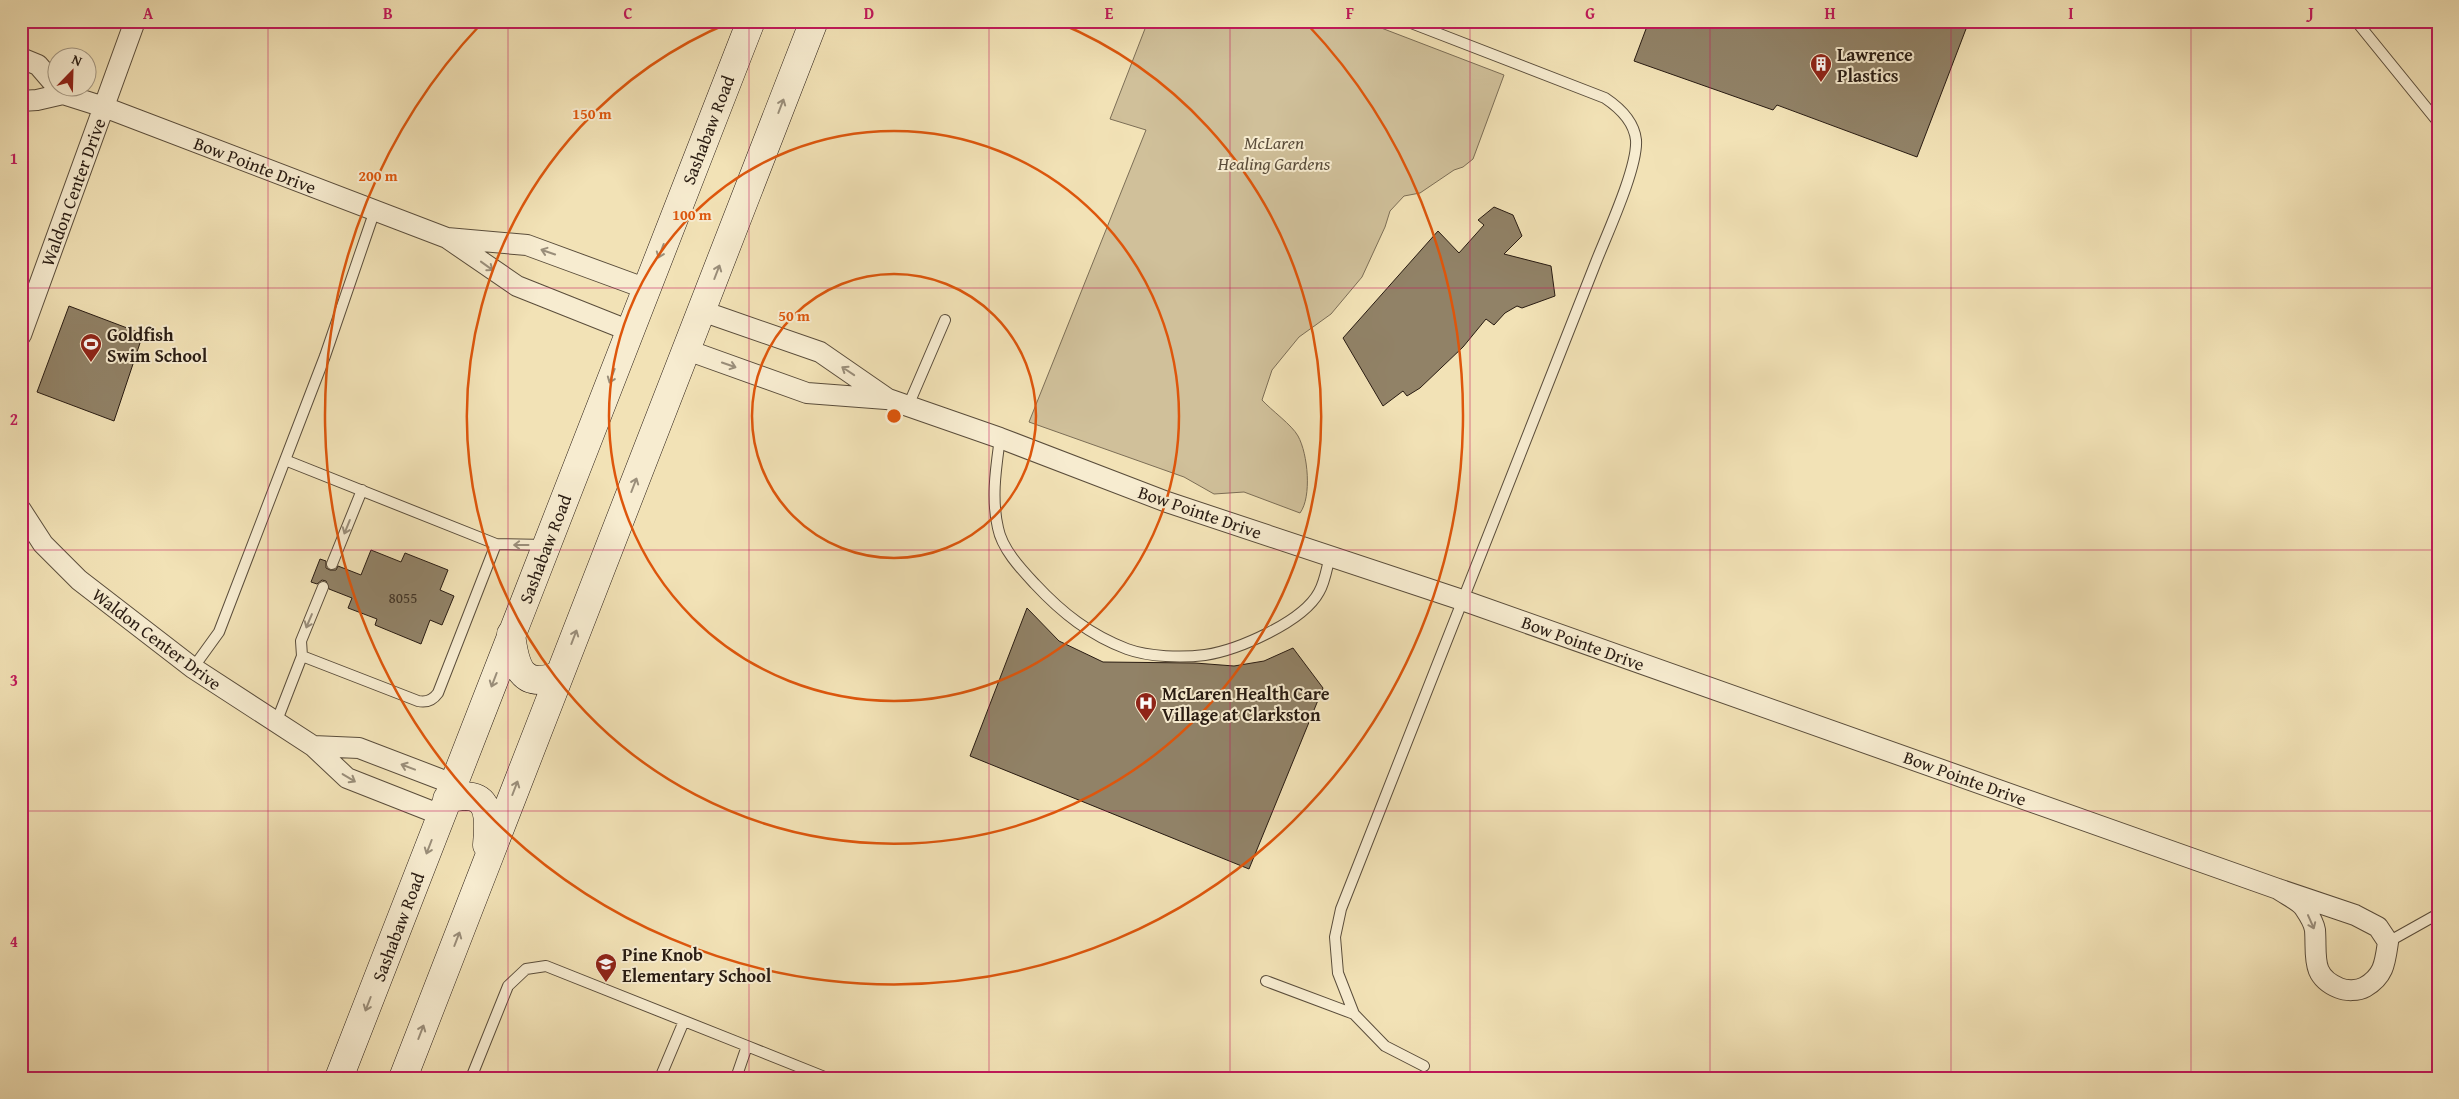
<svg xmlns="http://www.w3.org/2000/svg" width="2459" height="1099" font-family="'Gentium Book Plus',serif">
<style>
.green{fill:#d0c09a;stroke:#7c6e56}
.building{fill:#918267;stroke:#281b12}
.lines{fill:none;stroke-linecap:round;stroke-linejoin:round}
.lane-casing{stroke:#5a4d3b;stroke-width:12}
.street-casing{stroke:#5a4d3b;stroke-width:22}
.secondary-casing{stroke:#281b12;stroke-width:29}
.lane{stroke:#f7ecd0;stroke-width:10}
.street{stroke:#f7ecd0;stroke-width:20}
.secondary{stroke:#f7ecd0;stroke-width:28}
.oneway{stroke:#9a8e7a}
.grid{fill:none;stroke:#c2185b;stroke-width:1;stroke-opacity:0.55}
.ring{fill:none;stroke:#de560c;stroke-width:2.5}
.labels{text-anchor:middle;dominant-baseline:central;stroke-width:4;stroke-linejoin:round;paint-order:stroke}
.number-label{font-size:15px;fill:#423527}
.poi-label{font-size:18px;font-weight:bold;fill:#281b12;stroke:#f7ecd0;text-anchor:start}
.street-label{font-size:18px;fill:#281b12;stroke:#f7ecd0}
.park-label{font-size:18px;font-style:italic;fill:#5a4d3b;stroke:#f7ecd0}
.centre{fill:#de560c;stroke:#f7ecd0;stroke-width:2.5}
.ring-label{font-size:15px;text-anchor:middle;font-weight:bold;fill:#de560c;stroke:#f7ecd0;stroke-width:4;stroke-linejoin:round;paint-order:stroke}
.neatline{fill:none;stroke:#c2185b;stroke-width:2}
.grid-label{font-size:16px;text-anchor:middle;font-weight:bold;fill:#c2185b}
</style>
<rect width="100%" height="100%" fill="#f2e2b6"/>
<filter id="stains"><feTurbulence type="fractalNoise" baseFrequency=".004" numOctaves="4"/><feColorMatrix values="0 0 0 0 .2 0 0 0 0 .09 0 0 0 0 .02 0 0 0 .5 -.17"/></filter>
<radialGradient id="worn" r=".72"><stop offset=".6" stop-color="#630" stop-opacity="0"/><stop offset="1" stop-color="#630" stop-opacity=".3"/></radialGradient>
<path class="green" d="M 1148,21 L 1363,21 L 1504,75 L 1473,159 L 1463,167 L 1454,170 L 1420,193 L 1404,196 L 1390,211 L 1385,227 L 1362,277 L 1331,314 L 1299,337 L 1272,370 L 1262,400 C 1271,410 1292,425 1298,436 C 1308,454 1312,497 1300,513 L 1244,492 L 1214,494 L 1184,477 L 1029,422 L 1146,130 L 1110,119 Z"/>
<path class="building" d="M 1649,21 L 1969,21 L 1917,157 L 1777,105 L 1773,110 L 1634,61 Z
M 1494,207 L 1513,215 L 1522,236 L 1504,254 L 1551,266 L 1555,296 L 1522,308 L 1517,306 L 1505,313 L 1494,325 L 1486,319 L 1463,347 L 1420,388 L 1407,396 L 1403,391 L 1383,406 L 1343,338 L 1438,231 L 1459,253 L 1484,225 L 1478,220 Z
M 69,306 L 143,334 L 114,421 L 37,392 Z
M 371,550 L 401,562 L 405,553 L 448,570 L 440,590 L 454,596 L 442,625 L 430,620 L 421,644 L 375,625 L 377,619 L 348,608 L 352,598 L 329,589 L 326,581 L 322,580 L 317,584 L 311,582 L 320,559 L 326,561 L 326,568 L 330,570 L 336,570 L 338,566 L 361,575 Z
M 1027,608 L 1059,641 L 1103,662 L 1195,663 L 1234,666 L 1264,661 L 1293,648 L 1323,688 L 1249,869 L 970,756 Z"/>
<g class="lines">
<g class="lane-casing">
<path id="lane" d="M 1406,21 L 1605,98 C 1620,108 1634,121 1636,140 C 1638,167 1607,234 1596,262 L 1341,909 L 1335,937 L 1338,973 L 1354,1014 L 1385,1046 L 1424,1066
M 2356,21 L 2438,122
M 908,406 L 945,320
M 1000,438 C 996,468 991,498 998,528 C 1002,549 1021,569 1035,584 C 1062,613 1090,635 1127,649 C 1149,657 1182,658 1205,655 C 1238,650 1303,622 1319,592 C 1325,582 1327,567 1330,556
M 285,460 L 496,544 L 546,545
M 332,564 L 362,490
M 302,656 L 301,641 L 323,587
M 193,668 L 219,632 L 325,356 L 375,210
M 276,723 L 302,656 L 418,701 C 427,703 433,700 438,693 L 496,544
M 2388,942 L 2438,914
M 1266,981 L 1354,1014
M 471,1078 L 508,986 L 526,969 L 546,966 L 747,1046
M 660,1078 L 684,1021
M 736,1078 L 747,1046 L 827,1078"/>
</g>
<g class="street-casing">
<path id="street" d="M 21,58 L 38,65 L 63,94
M 21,101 L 37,100 L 63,94 L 104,107 L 447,238 L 517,286 L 630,331
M 447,238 L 527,245 L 647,289
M 702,311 L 820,352 L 888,399 L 1000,438 L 1167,502 L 1462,600 L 2278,889 L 2355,915 L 2378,927 L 2388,942 C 2385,963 2384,976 2365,987 C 2358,991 2346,991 2339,988 C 2310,976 2317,956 2315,930 C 2314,923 2309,915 2305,909 C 2301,901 2286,895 2278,889
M 21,335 L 135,21
M 687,350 L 807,393 L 886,399
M 21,510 L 43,544 L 79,580 L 193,668 L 313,746 L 347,778 L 441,815
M 313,746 L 359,748 L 453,784"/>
</g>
<g class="secondary-casing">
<path id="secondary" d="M 511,634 C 515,666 521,691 559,675
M 447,799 C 489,788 490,811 487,845
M 339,1078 L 751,21
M 403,1078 L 814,21"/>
</g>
<use href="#lane" class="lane"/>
<use href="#street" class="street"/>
<use href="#secondary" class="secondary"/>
</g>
<defs><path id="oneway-shaft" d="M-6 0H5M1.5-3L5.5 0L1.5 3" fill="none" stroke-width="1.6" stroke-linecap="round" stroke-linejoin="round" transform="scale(1.25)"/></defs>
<g class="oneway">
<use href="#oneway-shaft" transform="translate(781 106) rotate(-69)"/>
<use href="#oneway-shaft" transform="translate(661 251) rotate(111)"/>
<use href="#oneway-shaft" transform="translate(548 252) rotate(-161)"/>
<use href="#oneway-shaft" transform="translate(487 266) rotate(36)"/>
<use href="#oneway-shaft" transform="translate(717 272) rotate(-69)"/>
<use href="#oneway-shaft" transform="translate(729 365) rotate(19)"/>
<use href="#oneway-shaft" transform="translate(848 371) rotate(-146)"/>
<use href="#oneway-shaft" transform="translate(612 376) rotate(111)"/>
<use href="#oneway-shaft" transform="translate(634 485) rotate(-69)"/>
<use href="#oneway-shaft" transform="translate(347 527) rotate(112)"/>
<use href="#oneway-shaft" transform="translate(521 545) rotate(-180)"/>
<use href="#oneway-shaft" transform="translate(309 621) rotate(113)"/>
<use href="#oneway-shaft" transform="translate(574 637) rotate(-69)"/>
<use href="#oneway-shaft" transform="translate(494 680) rotate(111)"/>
<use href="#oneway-shaft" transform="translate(408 767) rotate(-159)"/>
<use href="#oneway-shaft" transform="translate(349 778) rotate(31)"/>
<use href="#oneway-shaft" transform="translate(515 788) rotate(-69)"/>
<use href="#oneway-shaft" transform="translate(429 847) rotate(111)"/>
<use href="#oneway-shaft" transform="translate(2311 922) rotate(66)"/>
<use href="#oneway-shaft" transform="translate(457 939) rotate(-69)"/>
<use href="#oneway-shaft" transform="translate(368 1004) rotate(111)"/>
<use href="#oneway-shaft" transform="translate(421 1032) rotate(-69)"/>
</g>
<path class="grid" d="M 268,21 L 268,1078M 508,21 L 508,1078M 749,21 L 749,1078M 989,21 L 989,1078M 1230,21 L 1230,1078M 1470,21 L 1470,1078M 1710,21 L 1710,1078M 1951,21 L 1951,1078M 2191,21 L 2191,1078M 21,288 L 2438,288M 21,550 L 2438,550M 21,811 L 2438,811"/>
<g class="ring">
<circle cx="894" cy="416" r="142"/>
<circle cx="894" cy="416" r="285"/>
<path d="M1057 22A427 427 0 1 1 731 22"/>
<path d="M1307 24A569 569 0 1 1 481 24"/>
</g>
<defs>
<g id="building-pin" transform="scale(1.125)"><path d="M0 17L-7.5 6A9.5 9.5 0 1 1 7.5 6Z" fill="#8f2418" stroke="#f7ecd0"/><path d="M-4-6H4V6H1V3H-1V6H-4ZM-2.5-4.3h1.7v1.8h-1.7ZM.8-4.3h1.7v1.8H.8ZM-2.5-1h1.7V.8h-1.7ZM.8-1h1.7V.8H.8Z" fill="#fff"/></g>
<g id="stadium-pin" transform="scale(1.125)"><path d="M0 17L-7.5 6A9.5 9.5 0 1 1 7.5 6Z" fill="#8f2418" stroke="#f7ecd0"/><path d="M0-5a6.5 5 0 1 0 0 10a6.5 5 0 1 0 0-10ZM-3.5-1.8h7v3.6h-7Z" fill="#fff"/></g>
<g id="hospital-pin" transform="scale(1.125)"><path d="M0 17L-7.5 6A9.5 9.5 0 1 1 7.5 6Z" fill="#8f2418" stroke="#f7ecd0"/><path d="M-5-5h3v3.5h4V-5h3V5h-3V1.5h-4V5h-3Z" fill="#fff"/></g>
<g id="school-pin" transform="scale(1.125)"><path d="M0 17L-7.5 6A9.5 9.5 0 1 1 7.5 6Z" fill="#8f2418" stroke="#f7ecd0"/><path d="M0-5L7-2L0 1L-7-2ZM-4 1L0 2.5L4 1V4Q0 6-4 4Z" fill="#fff"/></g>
</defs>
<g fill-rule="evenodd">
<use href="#building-pin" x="1821" y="64"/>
<use href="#stadium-pin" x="91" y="344"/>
<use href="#hospital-pin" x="1146" y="703"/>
<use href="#school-pin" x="606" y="964"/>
</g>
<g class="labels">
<g class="number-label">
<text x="403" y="597">8055</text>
</g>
<g class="poi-label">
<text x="1837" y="54">Lawrence<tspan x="1837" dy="21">Plastics</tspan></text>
<text x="107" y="334">Goldfish<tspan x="107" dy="21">Swim School</tspan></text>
<text x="1162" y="693">McLaren Health Care<tspan x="1162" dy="21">Village at Clarkston</tspan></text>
<text x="622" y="954">Pine Knob<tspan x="622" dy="21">Elementary School</tspan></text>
</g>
<g class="street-label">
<text transform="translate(708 130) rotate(-69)">Sashabaw Road</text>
<text transform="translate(255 165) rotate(21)">Bow Pointe Drive</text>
<text transform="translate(73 192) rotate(-70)">Waldon Center Drive</text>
<text transform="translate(1200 512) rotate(19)">Bow Pointe Drive</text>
<text transform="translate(545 549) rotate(-69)">Sashabaw Road</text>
<text transform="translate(157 639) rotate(37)">Waldon Center Drive</text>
<text transform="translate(1583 643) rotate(20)">Bow Pointe Drive</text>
<text transform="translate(1965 778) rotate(20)">Bow Pointe Drive</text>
<text transform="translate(398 927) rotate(-69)">Sashabaw Road</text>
</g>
<g class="park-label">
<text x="1274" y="142">McLaren<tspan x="1274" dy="21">Healing Gardens</tspan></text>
</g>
</g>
<circle cx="894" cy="416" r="8" class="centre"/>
<g class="ring-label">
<text x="592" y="119">150 m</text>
<text x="378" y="181">200 m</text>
<text x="692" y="220">100 m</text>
<text x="794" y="321">50 m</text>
</g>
<rect width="2459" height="1099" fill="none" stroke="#f2e2b6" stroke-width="55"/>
<g transform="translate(72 72) rotate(23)"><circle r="24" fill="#f7ecd0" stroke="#a49884"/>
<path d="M0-4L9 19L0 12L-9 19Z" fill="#8f2418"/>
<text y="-8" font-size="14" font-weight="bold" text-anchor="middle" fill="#281b12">N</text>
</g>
<rect x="28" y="28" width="2404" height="1044" class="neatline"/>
<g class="grid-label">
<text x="148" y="19">A</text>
<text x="388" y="19">B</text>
<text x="628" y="19">C</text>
<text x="869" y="19">D</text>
<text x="1109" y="19">E</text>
<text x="1350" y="19">F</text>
<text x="1590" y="19">G</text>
<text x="1830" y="19">H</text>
<text x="2071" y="19">I</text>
<text x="2311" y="19">J</text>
<text x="14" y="164">1</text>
<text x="14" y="425">2</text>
<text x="14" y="686">3</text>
<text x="14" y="947">4</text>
</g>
<rect width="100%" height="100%" filter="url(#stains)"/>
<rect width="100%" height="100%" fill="url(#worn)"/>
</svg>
